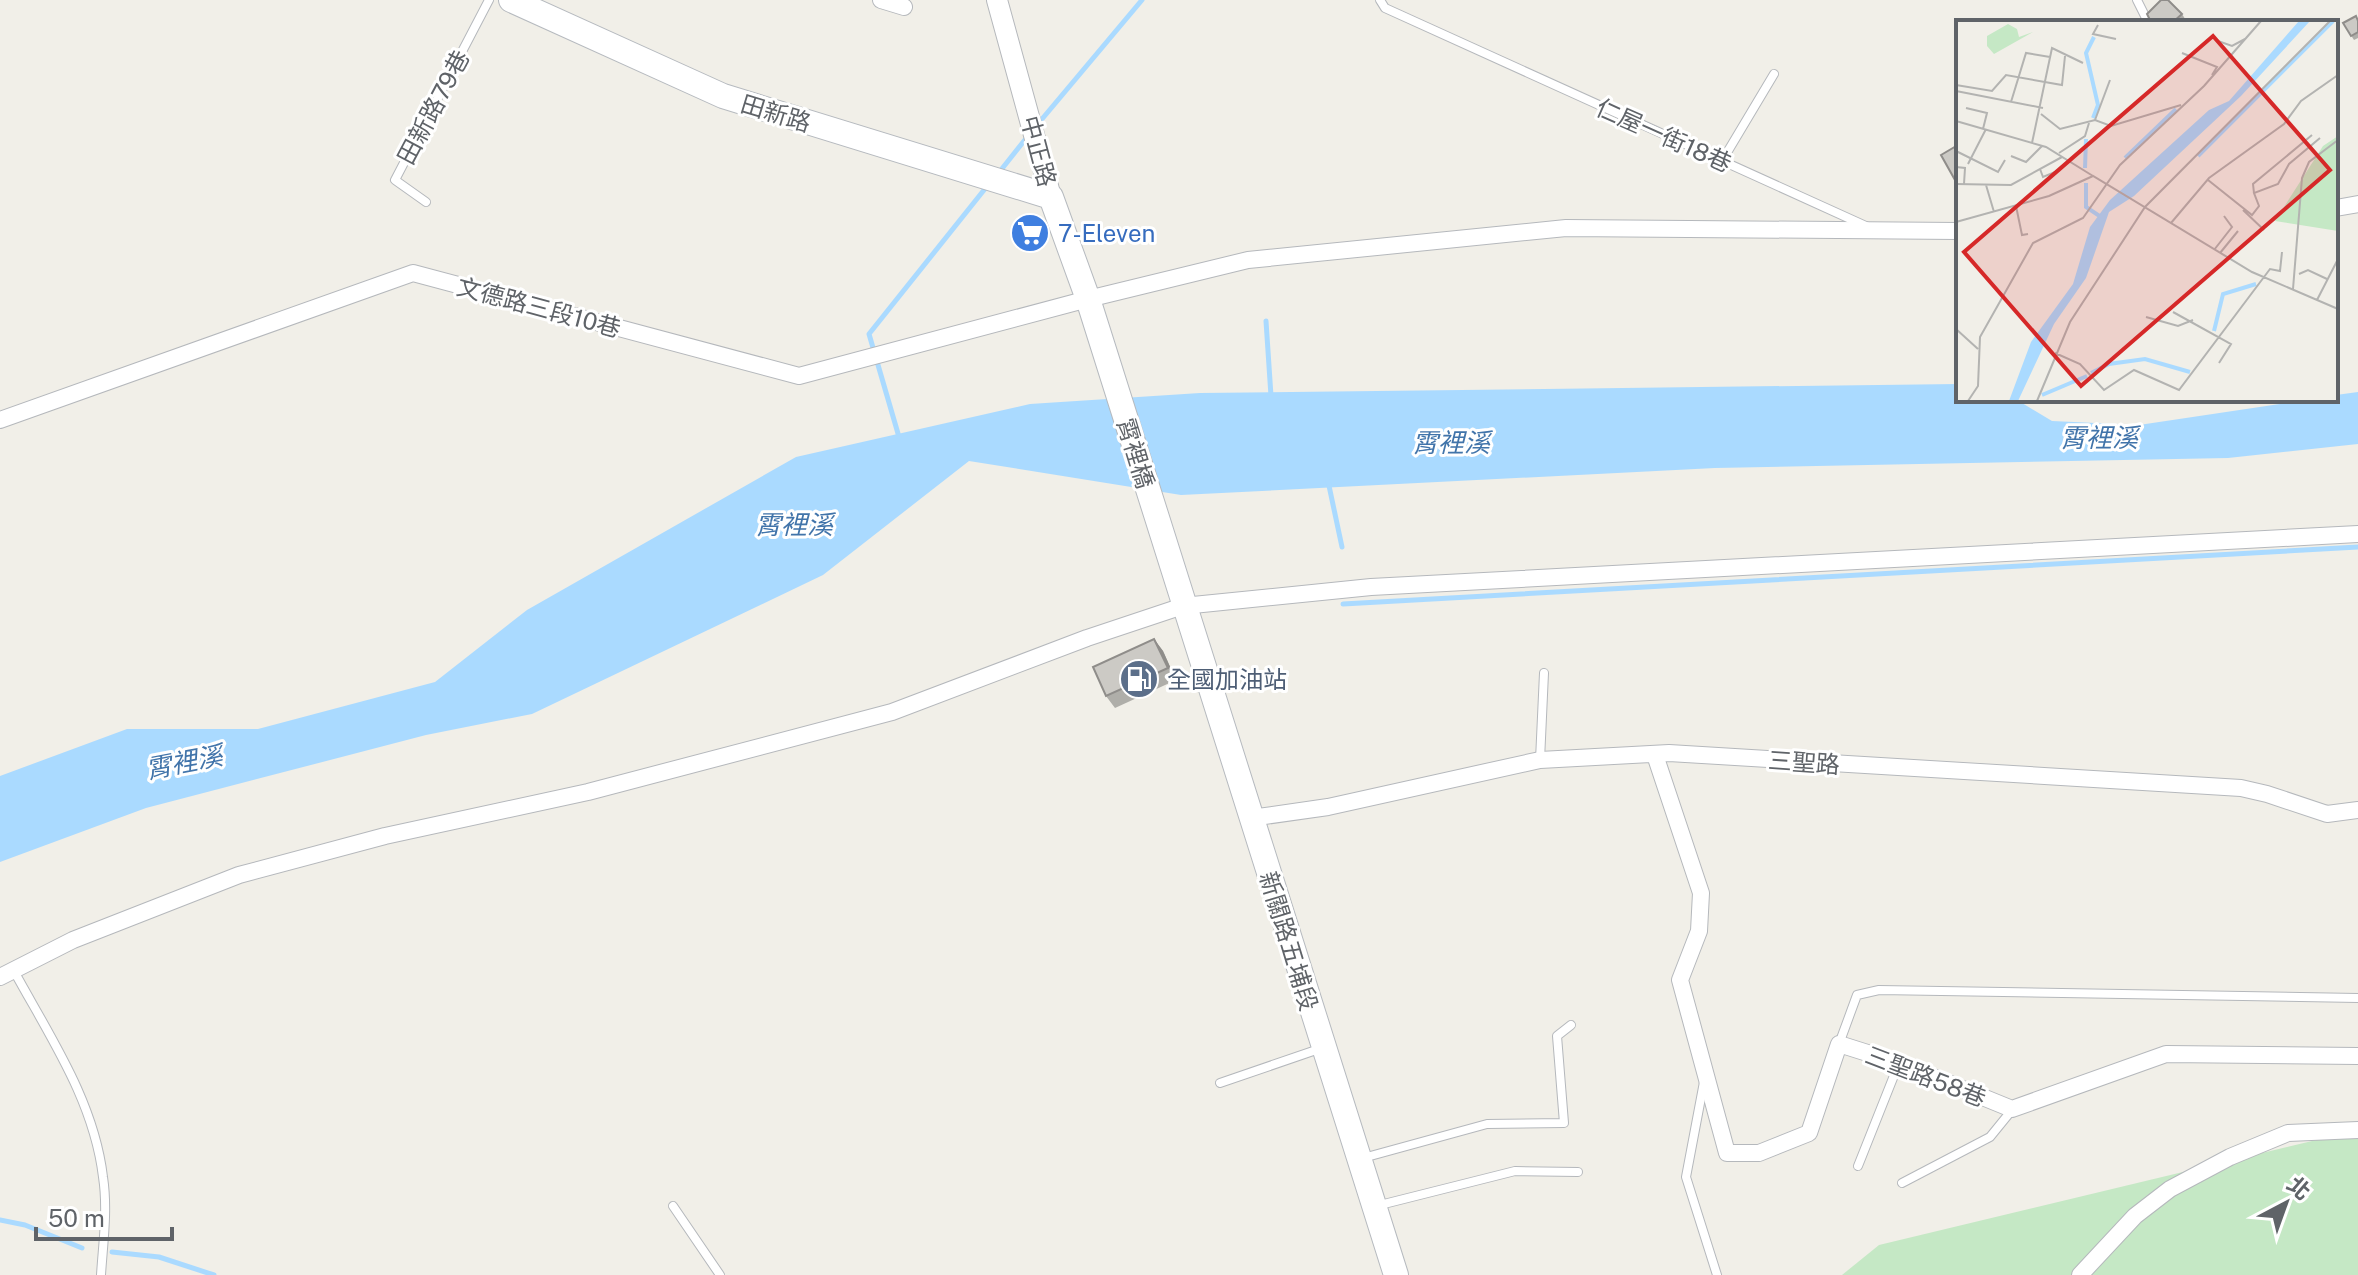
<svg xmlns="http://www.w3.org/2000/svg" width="2358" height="1275" font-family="'Public Sans','Noto Sans TC',sans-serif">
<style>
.green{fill:#c5e8c5}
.water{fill:#aadaff}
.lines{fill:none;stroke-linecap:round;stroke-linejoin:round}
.stream{stroke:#aadaff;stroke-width:5}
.service-casing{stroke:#b5b8bc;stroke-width:10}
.minor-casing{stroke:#b5b8bc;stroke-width:18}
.tertiary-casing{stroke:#b5b8bc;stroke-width:22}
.secondary-casing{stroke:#b6babf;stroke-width:26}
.service{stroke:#fff;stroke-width:8}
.minor{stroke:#fff;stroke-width:16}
.tertiary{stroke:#fff;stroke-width:20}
.secondary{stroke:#fff;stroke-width:24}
.wall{fill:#afaea9}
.shaded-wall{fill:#8f8d8a}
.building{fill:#cccac5;stroke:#8f8d8a;stroke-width:2}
.labels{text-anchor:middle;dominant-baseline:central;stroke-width:6;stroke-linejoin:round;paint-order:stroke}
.street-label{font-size:24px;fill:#5f6368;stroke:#fff}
.shop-label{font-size:24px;fill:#366cbe;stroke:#fff;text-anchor:start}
.service-label{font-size:24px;fill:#4e5e75;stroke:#fff;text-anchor:start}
.water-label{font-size:26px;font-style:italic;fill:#4174aa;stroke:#fff}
.inset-river{fill:none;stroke:#aadaff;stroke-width:4}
.inset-road{fill:none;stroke:#b3b3b1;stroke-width:2}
.view{fill:#d62828;fill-opacity:0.15;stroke:#d62828;stroke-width:4}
.inset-edge{fill:none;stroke:#5f6368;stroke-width:4}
</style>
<rect width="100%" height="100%" fill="#f1efe8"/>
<path class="green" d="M 2358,1130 L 2358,1275 L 1842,1275 L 1879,1245 Z"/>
<path class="water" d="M 1958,384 L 1958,400 L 2017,400 L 2052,421 L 2139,425 L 2306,400 L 2336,400 L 2336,395 L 2358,392 L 2358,444 L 2228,458 L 1715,468 L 1181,495 L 969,461 L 823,575 L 532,714 L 426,735 L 146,808 L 0,862 L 0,776 L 127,729 L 258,729 L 435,682 L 527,610 L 796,457 L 1030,404 L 1200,393 Z"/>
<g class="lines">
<path class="stream" d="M 1037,125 L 1142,0
M 997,175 L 1028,136
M 1266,321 L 1271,396
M 899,437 L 869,334 L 988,185
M 1328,481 L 1342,547
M 1343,604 L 2358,547
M 0,1220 L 25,1225 L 82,1248
M 112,1252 L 159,1257 L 214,1275"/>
<g class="service-casing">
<path id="service" d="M 1380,0 L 1385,8 L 1868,227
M 2137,0 L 2148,22
M 1722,161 L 1774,74
M 426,202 L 395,180 L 489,0
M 1540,760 L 1544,673
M 14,971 C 50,1037 94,1101 103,1177 C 108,1210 103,1243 101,1275
M 1839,1044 L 1857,995 L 1879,990 L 2358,998
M 1704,1082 L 1686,1177 L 1717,1275
M 1220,1083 L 1322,1048
M 1363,1158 L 1487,1124 L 1564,1123 L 1557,1036 L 1571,1025
M 1858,1166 L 1899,1063
M 1902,1183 L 1990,1137 L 2012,1110
M 673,1206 L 720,1275
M 1376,1206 L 1515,1171 L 1578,1172"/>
</g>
<g class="minor-casing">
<path id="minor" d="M 881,0 L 904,7
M 2336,208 L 2358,204
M 0,420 L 413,273 L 799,376 L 1088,299 L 1248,260 L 1566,228 L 1958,231
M 1655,755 L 1701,893 L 1699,931 L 1680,980 L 1727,1153 L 1759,1153 L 1809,1133 L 1839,1044 L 1899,1063 L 2012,1109 L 2166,1054 L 2358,1056
M 1251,818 L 1328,807 L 1540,760 L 1669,753 L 2241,788 L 2267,794 L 2327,814 L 2358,810
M 0,977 L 73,940 L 239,875 L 385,836 L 588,792 L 892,712 L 1087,638 L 1183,606 L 1371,587 L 2358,534
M 2080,1275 L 2135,1216 L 2170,1189 L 2230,1157 L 2288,1133 L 2358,1130"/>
</g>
<g class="tertiary-casing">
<path id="tertiary" d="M 997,0 L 1051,197"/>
</g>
<g class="secondary-casing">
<path id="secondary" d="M 511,0 L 723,96 L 1051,197 L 1088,299 L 1396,1275"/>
</g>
<use href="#service" class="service"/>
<use href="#minor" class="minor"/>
<use href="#tertiary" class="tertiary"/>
<use href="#secondary" class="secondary"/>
</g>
<path class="wall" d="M 2182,14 L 2187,22 L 2151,22 Z
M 2358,20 L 2358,38 L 2354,40 L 2343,23 Z
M 1154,639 L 1163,651 L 1176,680 L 1115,708 L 1106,696 Z"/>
<path class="shaded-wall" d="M 1154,639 L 1163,651 L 1176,680 L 1168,668 Z"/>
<path class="building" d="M 2161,0 L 2168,0 L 2182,14 L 2173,22 L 2151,22 L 2147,14 Z
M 2356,16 L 2358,21 L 2358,32 L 2351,36 L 2343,23 Z
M 1958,145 L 1958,178 L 1955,180 L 1941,155 Z
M 1154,639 L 1168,668 L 1106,696 L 1093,667 Z"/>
<defs>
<g id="supermarket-disc" transform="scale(2)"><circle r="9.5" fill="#3f7fe0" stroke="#fff"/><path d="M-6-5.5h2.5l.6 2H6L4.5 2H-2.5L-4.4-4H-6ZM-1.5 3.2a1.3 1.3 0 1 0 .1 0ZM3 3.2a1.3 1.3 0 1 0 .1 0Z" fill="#fff"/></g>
<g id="fuel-disc" transform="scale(2)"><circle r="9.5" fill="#5c6f8a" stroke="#fff"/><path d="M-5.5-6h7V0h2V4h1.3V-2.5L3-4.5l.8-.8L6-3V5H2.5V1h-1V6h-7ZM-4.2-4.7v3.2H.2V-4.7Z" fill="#fff"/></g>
</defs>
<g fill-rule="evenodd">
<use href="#supermarket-disc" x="1030" y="233"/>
<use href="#fuel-disc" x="1139" y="679"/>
</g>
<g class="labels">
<g class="street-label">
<text transform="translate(433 107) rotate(-62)">田新路79巷</text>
<text transform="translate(776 113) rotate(17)">田新路</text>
<text transform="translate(1664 135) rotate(24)">仁屋一街18巷</text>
<text transform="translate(1039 151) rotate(75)">中正路</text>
<text transform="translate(539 307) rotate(15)">文德路三段10巷</text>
<text transform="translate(1136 453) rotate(73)">霄裡橋</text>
<text transform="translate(1804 762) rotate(4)">三聖路</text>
<text transform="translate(1289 941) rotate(73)">新關路五埔段</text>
<text transform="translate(1926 1076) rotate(21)">三聖路58巷</text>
</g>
<g class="shop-label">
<text x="1058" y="233">7-Eleven</text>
</g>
<g class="service-label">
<text x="1167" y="679">全國加油站</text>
</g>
<g class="water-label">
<text x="2099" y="437">霄裡溪</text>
<text x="1451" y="442">霄裡溪</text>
<text x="794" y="524">霄裡溪</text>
<text transform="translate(184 762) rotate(-11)">霄裡溪</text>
</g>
</g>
<g transform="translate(1956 20)">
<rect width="382" height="382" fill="#f1efe8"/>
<path d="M 52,4 L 61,9 L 63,17 L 77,12 L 38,34 L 31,26 L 31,16 ZM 382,116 L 382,211 L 319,201 L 367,126 Z" fill="#c5e8c5"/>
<path d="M 343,1 L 354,1 L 285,76 L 178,176 L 153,192 L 130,258 L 98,304 L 62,381 L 53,381 L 75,322 L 117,264 L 134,207 L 154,180 L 253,90 L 273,81 Z" fill="#aadaff"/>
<path class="inset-river" d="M 137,98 L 142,85 L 130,33 L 138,17M 242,136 L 377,1M 169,138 L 220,89M 129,148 L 130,119M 130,163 L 130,187 L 145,197M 258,311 L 267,274 L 300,264M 135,353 L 153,344 L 189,339 L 234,352M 86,375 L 131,356"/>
<path class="inset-road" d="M 142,5 L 137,14 L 160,19M 262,21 L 276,26 L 289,19M 226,33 L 261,47 L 256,55M 0,65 L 36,71 L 50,55 L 106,65 L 109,36M 0,71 L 87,88M 55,82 L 70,33 L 94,37M 10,88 L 31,93 L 27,109M 85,94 L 104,109 L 139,100 L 155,106 L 225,85M 139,100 L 154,60M 0,101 L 90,127 L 137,156M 76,123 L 96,28 L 127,43M 0,131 L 42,152 L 49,140M 103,133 L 129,116 L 133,103M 55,136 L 70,142 L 86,126M 12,144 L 30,109M 0,147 L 9,148 L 8,164M 84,149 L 87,157 L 104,150M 252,160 L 296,195 L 303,186 L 298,173 L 322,164 L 333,144 L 364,118M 0,164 L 55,165 L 106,137M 30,165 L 38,192M 298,173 L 297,164 L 356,115M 60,186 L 66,215 L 72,214M 287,190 L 308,210M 0,202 L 93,176 L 137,156 L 296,252 L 382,289M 215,203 L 253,158 L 328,104 L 345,81 L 382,55M 258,230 L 276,207 L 268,196M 264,233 L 282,211M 343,254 L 352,250 L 371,259M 337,269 L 346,158 L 353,142 L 382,120M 361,280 L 381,241M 217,292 L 275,324 L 263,343M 190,297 L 222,306 L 237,300M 0,309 L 22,329M 99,333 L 124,344 L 148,370 L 178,350 L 223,370 L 314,249 L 324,251 L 326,232M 12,381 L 22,366 L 24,317 L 77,223 L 127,198 L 164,145 L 248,66 L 305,1M 81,381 L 114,302 L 189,187 L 374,1"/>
<path class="view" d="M 257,16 L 374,150 L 125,366 L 8,232 Z"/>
<rect width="382" height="382" class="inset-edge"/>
</g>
<g transform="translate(2286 1203) rotate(41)" stroke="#ffffff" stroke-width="6" paint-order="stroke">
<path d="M0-6L14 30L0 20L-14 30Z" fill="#5f6368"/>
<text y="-12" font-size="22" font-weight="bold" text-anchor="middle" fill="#5f6368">北</text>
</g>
<path d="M36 1227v12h136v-12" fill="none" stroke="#5f6368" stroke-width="4"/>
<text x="48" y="1227" font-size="24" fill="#5f6368" stroke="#ffffff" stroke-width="6" paint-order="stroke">50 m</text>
</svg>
